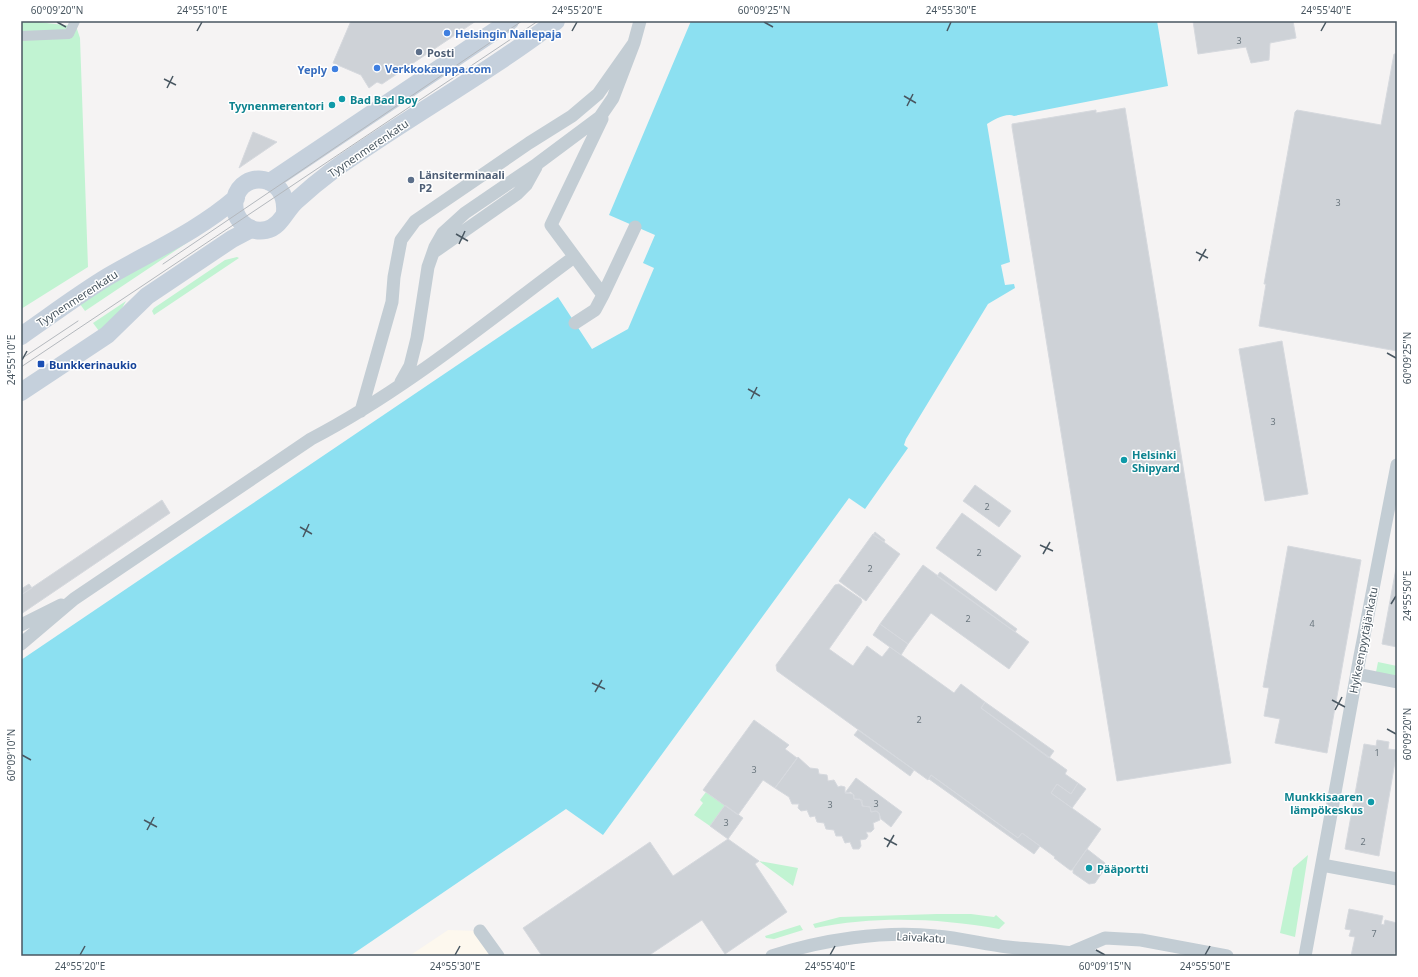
<svg xmlns="http://www.w3.org/2000/svg" width="1418" height="977" font-family="'Noto Sans',sans-serif">
<style>
.commercial{fill:#fdf8ee}
.green{fill:#c1f3d2}
.water{fill:#8ce0f1}
.building{fill:#ced2d7;stroke:#d6d9de}
.lines{fill:none;stroke-linecap:round;stroke-linejoin:round}
.pedestrian{stroke:#c3cdd4;stroke-width:10}
.minor{stroke:#c3cdd4;stroke-width:13}
.secondary{stroke:#c5d0dc;stroke-width:18}
.tram{stroke:#b4b8bd;stroke-width:1}
.ticks{fill:none;stroke:#495761;stroke-width:1.5}
.shop-dot{fill:#3f7fe0;stroke:#fff;stroke-width:1.5}
.service-dot{fill:#5c6f8a;stroke:#fff;stroke-width:1.5}
.culture-dot{fill:#0f9aa8;stroke:#fff;stroke-width:1.5}
.transit-dot{fill:#1a4fb4;stroke:#fff;stroke-width:1.5}
.labels{text-anchor:middle;dominant-baseline:central;stroke-width:3;stroke-linejoin:round;paint-order:stroke}
.number-label{font-size:9px;fill:#6a767e}
.shop-label{font-size:11px;font-weight:bold;fill:#366cbe;stroke:#fff;text-anchor:start}
.service-label{font-size:11px;font-weight:bold;fill:#4e5e75;stroke:#fff;text-anchor:start}
.culture-label{font-size:11px;font-weight:bold;fill:#0d838f;stroke:#fff;text-anchor:start}
.street-label{font-size:11px;fill:#495761;stroke:#fff}
.transit-label{font-size:11px;font-weight:bold;fill:#164399;stroke:#fff;text-anchor:start}
.neatline{fill:none;stroke:#495761;stroke-width:1.5}
.ticks-label{font-size:10px;text-anchor:middle;fill:#495761}
</style>
<rect width="100%" height="100%" fill="#f5f3f3"/>
<path class="commercial" d="M 448,930 L 480,931 L 498,956 L 409,956 Z"/>
<path class="green" d="M 21,21 C 40,21 57,25 76,26 L 80,38 L 88,267 L 21,309 Z
M 230,214 L 85,311 L 80,304 L 110,283 Z
M 237,257 L 239,258 L 154,315 L 152,311 L 154,308 L 225,260 Z
M 126,301 L 121,310 L 99,331 L 93,323 Z
M 1378,662 L 1397,666 L 1397,677 L 1376,672 Z
M 706,792 L 725,805 L 710,826 L 694,815 L 703,803 L 700,800 Z
M 1308,855 L 1295,937 L 1280,933 L 1293,868 Z
M 759,861 L 798,868 L 793,886 Z
M 937,914 L 971,914 L 994,917 L 996,915 L 1005,923 L 999,929 C 937,918 876,916 815,928 L 813,924 L 840,917 Z
M 800,925 L 803,930 L 774,939 L 766,938 L 765,936 Z"/>
<path class="water" d="M 691,21 L 1157,21 L 1168,86 L 1014,116 C 1007,112 993,120 987,124 L 1010,262 L 1001,265 L 1005,285 L 1014,284 L 1015,288 L 988,304 L 906,439 L 904,445 L 908,448 L 865,509 L 849,498 L 603,835 L 566,809 L 350,956 L 21,956 L 21,660 L 558,297 L 592,349 L 628,329 L 654,268 L 643,263 L 655,235 L 609,215 Z"/>
<path class="building" d="M 351,21 L 476,21 L 382,84 L 377,82 L 369,88 L 361,75 L 333,63 Z
M 1193,21 L 1293,21 L 1296,38 L 1270,43 L 1269,60 L 1251,63 L 1246,47 L 1198,54 Z
M 1394,54 L 1397,54 L 1397,351 L 1259,326 L 1266,284 L 1264,284 L 1295,112 L 1297,110 L 1381,125 Z
M 1125,108 L 1231,763 L 1117,781 L 1012,127 L 1012,124 L 1096,110 L 1096,113 Z
M 253,132 L 277,142 L 239,168 Z
M 1282,341 L 1308,494 L 1265,501 L 1239,349 Z
M 975,485 L 1011,511 L 999,527 L 963,501 Z
M 162,500 L 170,513 L 21,614 L 21,595 Z
M 962,513 L 1021,556 L 996,591 L 936,548 Z
M 875,532 L 885,540 L 884,542 L 873,535 Z
M 873,534 L 900,554 L 866,601 L 839,581 Z
M 1288,546 L 1361,560 L 1327,753 L 1275,743 L 1280,719 L 1264,716 L 1269,688 L 1263,687 Z
M 1397,563 L 1397,647 L 1382,644 Z
M 923,565 L 1029,642 L 1009,669 L 931,613 L 908,644 L 880,624 Z
M 940,572 L 1017,629 L 1015,632 L 937,576 Z
M 29,584 L 32,588 L 21,595 L 21,589 Z
M 839,584 L 861,599 L 862,602 L 829,649 L 853,666 L 867,646 L 882,657 L 890,647 L 954,693 L 961,684 L 985,702 L 981,708 L 1067,770 L 1065,774 L 1078,783 L 1071,794 L 1057,784 L 1051,793 L 1101,829 L 1072,870 L 1070,870 L 1054,858 L 1055,857 L 1022,833 L 1018,838 L 931,775 L 928,780 L 777,671 L 776,665 L 835,585 Z
M 880,624 L 908,644 L 901,655 L 873,635 Z
M 985,702 L 1054,751 L 1049,758 L 981,708 Z
M 754,720 L 789,745 L 785,749 L 797,758 L 775,788 L 763,780 L 738,815 L 703,790 Z
M 858,730 L 914,770 L 910,776 L 854,735 Z
M 1377,740 L 1389,742 L 1388,749 L 1397,750 L 1379,856 L 1345,849 L 1364,744 L 1376,746 Z
M 798,757 L 810,768 L 818,769 L 819,774 L 827,775 L 828,781 L 834,780 L 838,787 L 841,786 L 845,787 L 845,793 L 853,794 L 854,799 L 862,800 L 862,806 L 870,807 L 871,812 L 876,811 L 879,813 L 880,820 L 873,823 L 874,829 L 871,832 L 866,832 L 868,836 L 866,839 L 860,840 L 861,846 L 859,849 L 853,849 L 850,842 L 845,843 L 842,836 L 836,836 L 834,830 L 826,829 L 824,823 L 817,822 L 815,816 L 810,817 L 807,810 L 801,811 L 798,808 L 799,804 L 792,804 L 789,797 L 775,788 Z
M 931,775 L 1018,838 L 1022,833 L 1040,846 L 1034,854 L 929,779 Z
M 856,778 L 902,812 L 891,827 L 881,819 L 879,813 L 876,811 L 871,812 L 870,807 L 863,806 L 860,799 L 854,799 L 854,795 L 851,792 L 845,793 Z
M 1078,783 L 1086,789 L 1072,808 L 1051,793 L 1057,784 L 1071,794 Z
M 725,805 L 743,818 L 728,839 L 710,826 Z
M 728,839 L 759,861 L 755,864 L 787,912 L 725,954 L 702,920 L 648,956 L 542,956 L 523,928 L 650,842 L 673,876 Z
M 1087,849 L 1105,863 L 1106,867 L 1095,883 L 1089,884 L 1073,873 L 1073,869 Z
M 1349,909 L 1383,916 L 1381,924 L 1384,925 L 1385,920 L 1397,923 L 1397,945 L 1394,956 L 1351,956 L 1355,937 L 1349,936 L 1351,930 L 1345,929 Z"/>
<g class="lines">
<path class="pedestrian" d="M 21,36 L 69,34 L 75,21"/>
<path class="minor" d="M 434,252 L 517,194 L 526,185 L 536,167
M 603,295 L 635,227
M 575,323 L 595,310 L 603,295 L 551,225 L 602,119
M 401,382 L 410,366 L 417,338 L 428,267 L 435,247 L 443,233 L 465,213 L 537,164 L 600,117 L 613,98 L 634,43 L 640,21
M 361,411 L 392,302 L 394,277 L 401,240 L 415,221 L 529,143 L 572,116 L 598,94 L 634,43
M 21,625 L 61,605
M 21,644 L 74,599 L 311,439 C 405,390 489,320 574,257
M 1357,674 L 1397,682
M 1322,865 L 1397,879
M 480,931 L 498,956
M 1072,952 L 1105,938 L 1141,940 L 1227,956
M 772,956 C 821,940 884,930 936,936 C 960,938 984,944 1008,947 C 1037,950 1066,951 1095,956
M 1305,956 L 1360,656 L 1397,465"/>
<path class="secondary" d="M 270,182 L 510,21
M 285,212 C 288,174 242,169 235,199 C 231,217 247,234 266,230 C 281,227 286,209 297,200 C 308,190 320,180 332,171 C 405,119 485,75 556,21
M 21,336 C 50,316 79,294 109,276 C 152,251 198,231 236,198
M 21,392 L 107,335 L 147,296 L 232,239 L 251,229"/>
<path class="tram" d="M 163,264 L 522,21
M 21,359 L 78,321
M 21,367 L 538,21"/>
</g>
<path class="ticks" d="M 57,22 L 66,27M 764,22 L 773,27M 197,31 L 202,22M 572,31 L 577,22M 947,31 L 951,22M 1321,31 L 1326,22M 164,79 L 176,85M 167,88 L 173,76M 904,96 L 916,103M 907,106 L 913,94M 456,234 L 468,241M 459,244 L 465,231M 1196,252 L 1208,258M 1199,261 L 1206,249M 1387,353 L 1396,358M 22,360 L 27,351M 748,389 L 760,396M 751,399 L 757,387M 300,527 L 312,534M 303,537 L 309,524M 1040,545 L 1053,551M 1043,554 L 1050,542M 1391,604 L 1396,596M 592,683 L 605,689M 595,692 L 602,680M 1332,700 L 1345,707M 1335,710 L 1342,697M 1387,729 L 1396,734M 22,755 L 31,760M 144,820 L 157,827M 147,830 L 154,817M 884,838 L 897,845M 887,847 L 894,835M 1096,950 L 1105,955M 80,955 L 85,946M 455,955 L 460,946M 830,955 L 835,946M 1205,955 L 1210,946"/>
<g class="shop-dot">
<circle cx="447" cy="33" r="4"/>
<circle cx="377" cy="68" r="4"/>
<circle cx="335" cy="69" r="4"/>
</g>
<g class="service-dot">
<circle cx="419" cy="52" r="4"/>
<circle cx="411" cy="180" r="4"/>
</g>
<g class="culture-dot">
<circle cx="342" cy="99" r="4"/>
<circle cx="332" cy="105" r="4"/>
<circle cx="1124" cy="460" r="4"/>
<circle cx="1371" cy="802" r="4"/>
<circle cx="1089" cy="868" r="4"/>
</g>
<rect class="transit-dot" x="37" y="360" width="8" height="8" rx="2"/>
<g class="labels">
<g class="number-label">
<text x="1239" y="40">3</text>
<text x="1338" y="202">3</text>
<text x="1273" y="421">3</text>
<text x="987" y="506">2</text>
<text x="979" y="552">2</text>
<text x="870" y="568">2</text>
<text x="968" y="618">2</text>
<text x="1312" y="623">4</text>
<text x="919" y="719">2</text>
<text x="1377" y="752">1</text>
<text x="754" y="769">3</text>
<text x="876" y="803">3</text>
<text x="830" y="804">3</text>
<text x="726" y="822">3</text>
<text x="1363" y="841">2</text>
<text x="1374" y="933">7</text>
</g>
<g class="shop-label">
<text x="455" y="33">Helsingin Nallepaja</text>
<text x="385" y="68">Verkkokauppa.com</text>
<text x="327" y="69" text-anchor="end">Yeply</text>
</g>
<g class="service-label">
<text x="427" y="52">Posti</text>
<text x="419" y="174">Länsiterminaali<tspan x="419" dy="13">P2</tspan></text>
</g>
<g class="culture-label">
<text x="350" y="99">Bad Bad Boy</text>
<text x="324" y="105" text-anchor="end">Tyynenmerentori</text>
<text x="1132" y="454">Helsinki<tspan x="1132" dy="13">Shipyard</tspan></text>
<text x="1363" y="796" text-anchor="end">Munkkisaaren<tspan x="1363" dy="13">lämpökeskus</tspan></text>
<text x="1097" y="868">Pääportti</text>
</g>
<g class="street-label">
<text transform="translate(368 148) rotate(-34)">Tyynenmerenkatu</text>
<text transform="translate(77 298) rotate(-33)">Tyynenmerenkatu</text>
<text transform="translate(1363 640) rotate(-79)">Hylkeenpyytäjänkatu</text>
<text transform="translate(921 937) rotate(3)">Laivakatu</text>
</g>
<g class="transit-label">
<text x="49" y="364">Bunkkerinaukio</text>
</g>
</g>
<rect width="1418" height="977" fill="none" stroke="#ffffff" stroke-width="44"/>
<rect x="22" y="22" width="1374" height="933" class="neatline"/>
<g class="ticks-label">
<text x="57" y="14">60°09'20"N</text>
<text x="202" y="14">24°55'10"E</text>
<text x="577" y="14">24°55'20"E</text>
<text x="764" y="14">60°09'25"N</text>
<text x="951" y="14">24°55'30"E</text>
<text x="1326" y="14">24°55'40"E</text>
<text transform="translate(1407 358) rotate(-90)" y="4">60°09'25"N</text>
<text transform="translate(11 360) rotate(-90)" y="4">24°55'10"E</text>
<text transform="translate(1407 596) rotate(-90)" y="4">24°55'50"E</text>
<text transform="translate(1407 734) rotate(-90)" y="4">60°09'20"N</text>
<text transform="translate(11 755) rotate(-90)" y="4">60°09'10"N</text>
<text x="80" y="970">24°55'20"E</text>
<text x="455" y="970">24°55'30"E</text>
<text x="830" y="970">24°55'40"E</text>
<text x="1105" y="970">60°09'15"N</text>
<text x="1205" y="970">24°55'50"E</text>
</g>
</svg>
